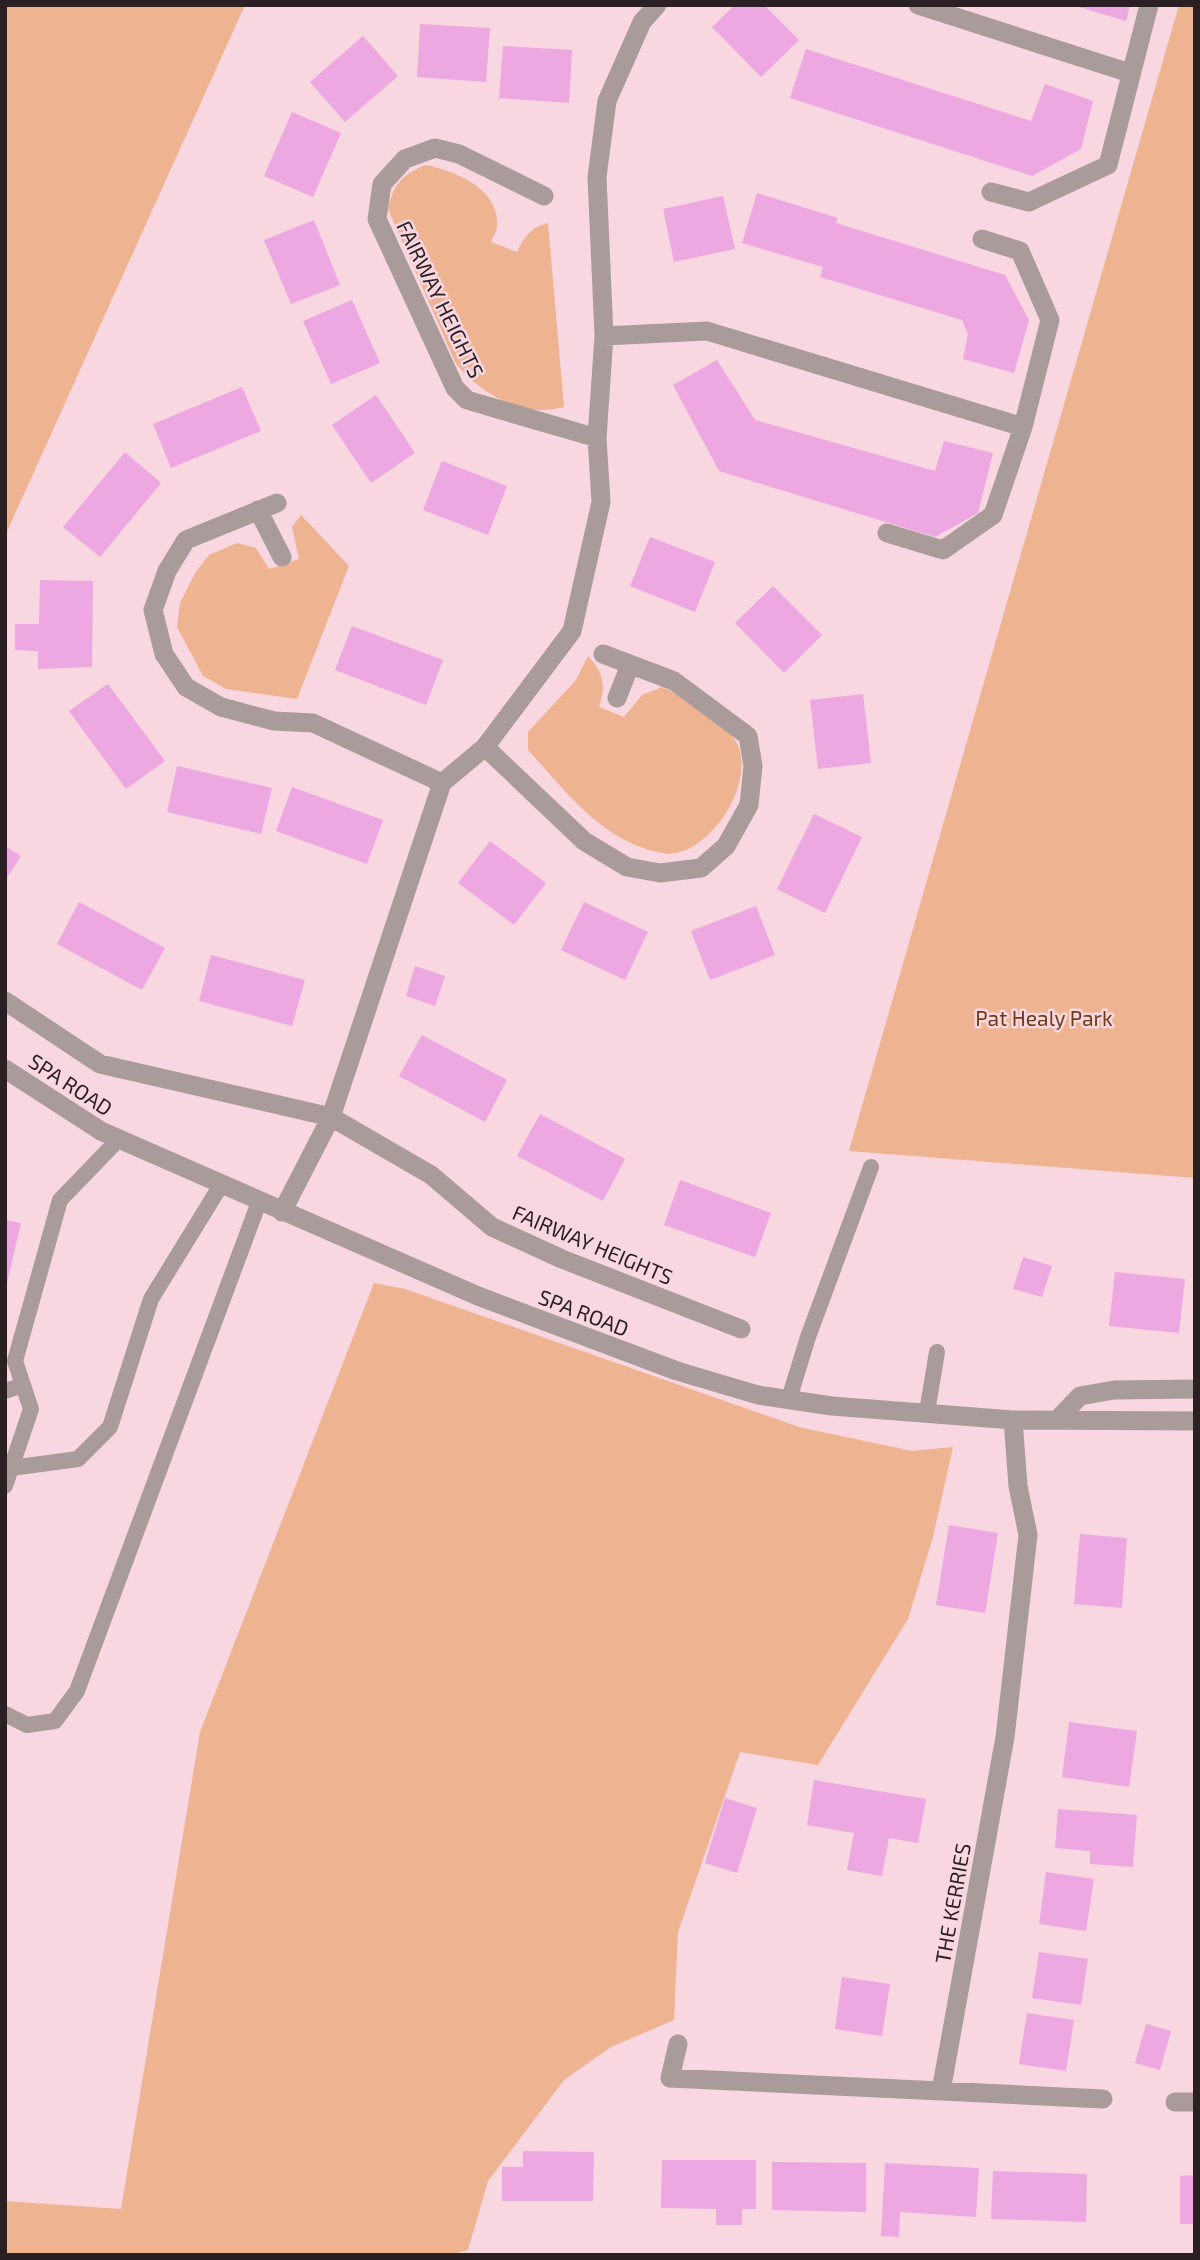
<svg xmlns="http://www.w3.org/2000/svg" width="1200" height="2260" font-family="'Exo 2',sans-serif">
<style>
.green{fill:#eeb491}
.building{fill:#eda7e1}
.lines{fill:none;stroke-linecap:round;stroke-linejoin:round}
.service{stroke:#a99b99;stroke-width:16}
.minor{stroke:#a99b99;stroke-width:19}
.labels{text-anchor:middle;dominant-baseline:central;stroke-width:5;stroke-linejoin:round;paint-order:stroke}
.street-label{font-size:21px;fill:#2a1f22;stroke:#f8d7e1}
.park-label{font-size:21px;fill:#6e3c19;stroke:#f8d7e1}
</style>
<rect width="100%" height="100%" fill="#f8d7e1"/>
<path class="green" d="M 5,5 L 245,5 L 5,536 Z
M 1179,5 L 1195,5 L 1195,1178 L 849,1151 Z
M 425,165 C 454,170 500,189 497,226 C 497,231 493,237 491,242 L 517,252 C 525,236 531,227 548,223 L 564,407 C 520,418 485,396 456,364 L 388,209 C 393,185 402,175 425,165 Z
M 301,515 L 349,566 L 297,699 L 226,689 L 203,676 L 177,627 L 180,603 L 195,573 L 209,555 L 237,543 L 256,548 L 269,569 L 299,559 L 292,527 Z
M 588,656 C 604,673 606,685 599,707 L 624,717 L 642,695 L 662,687 L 673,692 C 687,702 724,724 733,737 C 763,776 708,862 662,853 C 602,842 566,791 528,750 L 528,732 L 576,680 Z
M 374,1283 L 405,1289 L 799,1427 L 912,1451 L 953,1447 L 933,1537 L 908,1619 L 818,1765 L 740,1752 L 678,1932 L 674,2020 L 611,2047 L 564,2080 L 488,2181 L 468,2250 L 450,2255 L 5,2255 L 5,2201 L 121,2209 L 200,1732 Z"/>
<path class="building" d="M 735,5 L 764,5 L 799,40 L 761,77 L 712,27 Z
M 1072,5 L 1130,5 L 1126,21 Z
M 420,24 L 490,28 L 486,82 L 417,77 Z
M 363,36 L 398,76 L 345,122 L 310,82 Z
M 503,46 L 572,50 L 569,103 L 499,98 Z
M 806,49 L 1031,121 L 1045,84 L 1093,101 L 1081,149 L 1032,176 L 790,98 Z
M 292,112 L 341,133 L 313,197 L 264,176 Z
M 757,193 L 838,218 L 836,223 L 1005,275 L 1029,320 L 1014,373 L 963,359 L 968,334 L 962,320 L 820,277 L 823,267 L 742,243 Z
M 723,196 L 735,249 L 674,262 L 663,209 Z
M 314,220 L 340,285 L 291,304 L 264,240 Z
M 352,300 L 380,363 L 331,384 L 303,321 Z
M 717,360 L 755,420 L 935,471 L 944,441 L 993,453 L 978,513 L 935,537 L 719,471 L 673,385 Z
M 242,387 L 261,431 L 171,468 L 153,424 Z
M 376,395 L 415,453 L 371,483 L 332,425 Z
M 125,452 L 161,483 L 100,557 L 63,527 Z
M 442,461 L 507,486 L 488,535 L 423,510 Z
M 650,537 L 715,562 L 695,612 L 630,586 Z
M 40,580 L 93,581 L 92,667 L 38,669 L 38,651 L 15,650 L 15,624 L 39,624 Z
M 773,586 L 822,635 L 784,673 L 735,623 Z
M 352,626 L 443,660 L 426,705 L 335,670 Z
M 108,684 L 165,761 L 126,789 L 69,711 Z
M 863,694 L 871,763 L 818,769 L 810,700 Z
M 177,766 L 272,788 L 261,834 L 167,812 Z
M 292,787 L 383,820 L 367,864 L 276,831 Z
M 814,814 L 862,837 L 825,913 L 777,889 Z
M 490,841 L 546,883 L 514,925 L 458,883 Z
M 5,846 L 21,856 L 5,881 Z
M 79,902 L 165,948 L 142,990 L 57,944 Z
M 584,902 L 648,932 L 625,980 L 561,950 Z
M 756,906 L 775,955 L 710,980 L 691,931 Z
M 211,955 L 305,980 L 292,1026 L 199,1001 Z
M 415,966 L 445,976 L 435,1006 L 406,996 Z
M 422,1035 L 507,1080 L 485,1122 L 399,1076 Z
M 540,1114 L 625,1159 L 603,1201 L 517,1156 Z
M 680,1180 L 771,1213 L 755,1257 L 664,1225 Z
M 5,1220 L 21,1223 L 6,1287 L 5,1287 Z
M 1023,1257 L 1052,1266 L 1042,1297 L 1013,1289 Z
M 1115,1272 L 1185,1279 L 1179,1333 L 1109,1326 Z
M 949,1525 L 998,1533 L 985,1613 L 936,1605 Z
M 1080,1534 L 1127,1538 L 1122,1608 L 1074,1604 Z
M 1069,1722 L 1137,1731 L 1129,1787 L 1062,1777 Z
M 814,1780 L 926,1799 L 918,1843 L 889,1838 L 882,1876 L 847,1870 L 854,1833 L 807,1825 Z
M 725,1798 L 757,1808 L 737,1873 L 705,1863 Z
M 1058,1809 L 1137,1815 L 1133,1867 L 1090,1864 L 1090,1851 L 1055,1848 Z
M 1046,1872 L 1094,1879 L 1086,1931 L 1039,1924 Z
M 1039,1952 L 1088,1959 L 1081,2005 L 1032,1998 Z
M 842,1977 L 890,1984 L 882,2036 L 835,2029 Z
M 1027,2013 L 1074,2020 L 1066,2071 L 1019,2064 Z
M 1146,2024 L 1171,2031 L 1160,2070 L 1135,2063 Z
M 523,2151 L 594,2152 L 593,2201 L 502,2201 L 502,2167 L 523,2167 Z
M 662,2160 L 756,2160 L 756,2209 L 742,2209 L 742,2225 L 716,2225 L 716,2209 L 661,2208 Z
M 772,2162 L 866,2163 L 866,2212 L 772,2210 Z
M 885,2163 L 979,2168 L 976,2217 L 900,2212 L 899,2237 L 881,2236 Z
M 993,2171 L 1087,2174 L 1086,2222 L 991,2219 Z
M 1195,2175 L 1195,2224 L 1180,2224 L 1180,2176 Z"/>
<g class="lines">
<path class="service" d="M 5,1391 L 23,1385
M 789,1399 L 808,1337 L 871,1167
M 927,1412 L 937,1352
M 11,1468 L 78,1459 L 110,1427 L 151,1299 L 221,1185
M 5,1486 L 31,1409 L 15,1361 L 60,1200 L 119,1139
M 5,1714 L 27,1725 L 55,1721 L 77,1691 L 259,1202"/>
<path class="minor" d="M 918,5 L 1130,73
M 991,192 L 1029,202 L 1108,165 L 1149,5
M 544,196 L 459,154 L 435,148 L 405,159 L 382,184 L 377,219 L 455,388 L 467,400 L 597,438
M 604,336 L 707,331 L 1023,427
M 277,503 L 186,540 L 167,571 L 153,610 L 164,654 L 186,687 L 221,707 L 274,721 L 313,723 L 442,783
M 258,510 L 282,557
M 887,533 L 943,550 L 993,515 L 1023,427 L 1050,320 L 1020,251 L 982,239
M 617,698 L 630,665
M 485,747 L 584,841 L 627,867 L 660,873 L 701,868 L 726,846 L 749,805 L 753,766 L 748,736 L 674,681 L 603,654
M 5,1001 L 100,1064 L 331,1117 L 431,1175 L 492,1227 L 562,1259 L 741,1329
M 5,1069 L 101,1131 L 119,1139 L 478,1296 L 677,1371 L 758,1395 L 832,1406 L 1013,1420 L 1195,1421
M 282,1212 L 331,1117 L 442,783 L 485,747 L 572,631 L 601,502 L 597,438 L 604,336 L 597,177 L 607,101 L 642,22 L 657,5
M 1057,1420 L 1080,1396 L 1114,1390 L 1195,1389
M 678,2044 L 670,2078 L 941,2091 L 1005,1737 L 1028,1535 L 1018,1486 L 1013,1420
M 941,2091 L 1103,2099
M 1175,2102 L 1195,2102"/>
</g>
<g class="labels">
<g class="street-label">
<text transform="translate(441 299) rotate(64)">FAIRWAY HEIGHTS</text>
<text transform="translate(71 1084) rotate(33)">SPA ROAD</text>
<text transform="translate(593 1244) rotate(23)">FAIRWAY HEIGHTS</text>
<text transform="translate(584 1312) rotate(21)">SPA ROAD</text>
<text transform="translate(952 1903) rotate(-80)">THE KERRIES</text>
</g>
<g class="park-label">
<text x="1044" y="1017">Pat Healy Park</text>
</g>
</g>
<rect width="1200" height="2260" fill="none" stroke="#2a1f22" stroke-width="14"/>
</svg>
